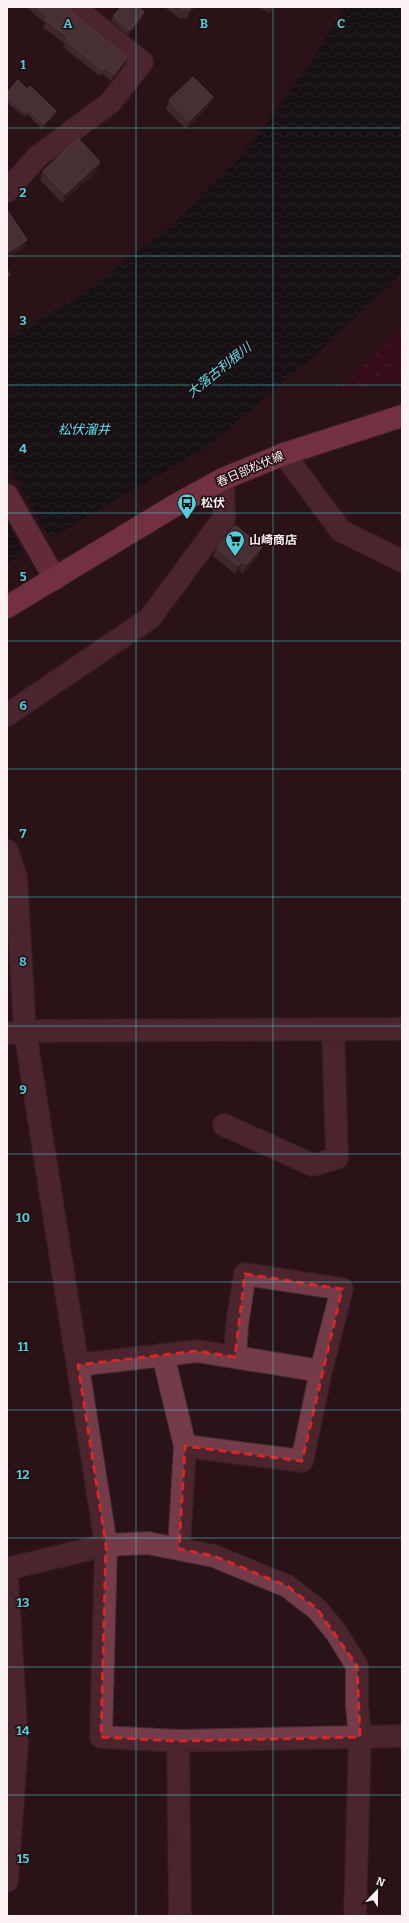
<svg xmlns="http://www.w3.org/2000/svg" width="409" height="1923" font-family="Bitter,'Noto Sans JP',serif">
<style>
.park{fill:url(#park-tufts)}
.water{fill:url(#water-waves)}
.pier{fill:#2a1318}
.lines{fill:none;stroke-linecap:round;stroke-linejoin:round}
.street-casing{stroke:#432e32;stroke-width:24}
.secondary-casing{stroke:#432e32;stroke-width:24}
.primary-casing{stroke:#432e32;stroke-width:24}
.street{stroke:#743b48;stroke-width:22}
.secondary{stroke:#a64b61;stroke-width:22}
.primary{stroke:#cd5674;stroke-width:22}
.wall{fill:#594044}
.shaded-wall{fill:#3f262b}
.building{fill:#6b5357;stroke:#826c6f}
.marked{fill:none;stroke:#d62828;stroke-width:3;stroke-dasharray:8 5;stroke-linejoin:round}
.grid{fill:none;stroke:#52ccd6;stroke-width:1;stroke-opacity:0.55}
.labels{text-anchor:middle;dominant-baseline:central;stroke-width:3;stroke-linejoin:round;paint-order:stroke}
.street-label{font-size:12px;fill:#fdf2f3;stroke:#200a0f}
.poi-label{font-size:12px;font-weight:bold;fill:#fdf2f3;stroke:#200a0f;text-anchor:start}
.water-label{font-size:13px;font-style:italic;fill:#58e4f1;stroke:#200a0f}
.grid-label{font-size:13px;text-anchor:middle;font-weight:bold;fill:#52ccd6;stroke:#200a0f;stroke-width:3;stroke-linejoin:round;paint-order:stroke}
</style>
<defs>
<pattern id="park-tufts" width="24" height="20" patternUnits="userSpaceOnUse"><rect width="24" height="20" fill="#48051c"/><path d="M3 7l-1-3M5 7V3M7 7l1-3M15 17l-1-3M17 17v-4M19 17l1-3" fill="none" stroke="#632a3d"/></pattern>
<pattern id="water-waves" width="16" height="10" patternUnits="userSpaceOnUse"><rect width="16" height="10" fill="#021012"/><path d="M0 5q4-4 8 0t8 0" fill="none" stroke="#283335"/></pattern>
</defs>
<rect width="100%" height="100%" fill="#2a1318"/>
<path class="park" d="M 402,325 L 402,380 L 337,392 Z"/>
<path class="water" d="M 344,7 L 402,7 L 402,274 L 313,357 L 207,447 L 7,563 L 7,337 L 71,302 L 170,227 L 248,148 L 312,61 Z"/>
<path class="pier" d="M 7,463 L 51,540 L 25,555 L 7,522 Z"/>
<g class="lines">
<g class="street-casing">
<path id="street" d="M 7,191 L 38,156 L 110,103 L 142,62 L 74,7
M 284,454 L 341,531 L 402,561
M 7,715 L 150,618 L 224,518 L 223,479
M 7,851 L 16,877 L 25,1031 L 106,1545 L 101,1737 L 178,1741 L 402,1736
M 7,1034 L 25,1031 L 402,1029
M 224,1125 L 313,1165 L 337,1158 L 333,1029
M 163,1355 L 185,1446 L 179,1549
M 78,1365 L 197,1351 L 321,1371
M 185,1446 L 302,1461 L 321,1371 L 342,1289 L 245,1274 L 237,1325 L 235,1357
M 7,1569 L 106,1545 L 148,1543 L 214,1556 L 287,1586 L 317,1609 L 336,1632 L 357,1666 L 357,1706 L 360,1737 L 355,1916
M 7,1577 L 17,1742 L 7,1881
M 178,1741 L 180,1916"/>
</g>
<g class="secondary-casing">
<path id="secondary" d="M 7,495 L 55,579"/>
</g>
<g class="primary-casing">
<path id="primary" d="M 7,607 L 174,506 L 223,479 L 284,454 L 402,416"/>
</g>
<use href="#street" class="street"/>
<use href="#secondary" class="secondary"/>
<use href="#primary" class="primary"/>
</g>
<path class="wall" d="M 26,7 L 67,7 L 69,10 L 125,64 L 111,81 L 102,74 L 100,76 L 63,47 L 65,44 L 43,27 L 45,23 Z
M 164,7 L 194,7 L 186,19 L 182,17 L 181,19 Z
M 258,7 L 273,7 L 270,13 Z
M 144,12 L 143,17 L 128,35 L 111,21 L 113,16 Z
M 27,89 L 56,111 L 55,115 L 42,129 L 27,114 L 25,117 L 7,103 L 7,93 Z
M 169,100 L 209,106 L 186,129 L 166,109 Z
M 43,171 L 97,171 L 62,203 L 40,180 Z
M 217,547 L 258,556 L 243,574 L 239,570 L 235,574 L 213,556 Z"/>
<path class="shaded-wall" d="M 191,7 L 194,7 L 186,19 L 189,11 Z
M 144,12 L 143,17 L 128,35 L 130,30 Z
M 127,57 L 125,64 L 111,81 L 114,74 Z
M 213,97 L 209,106 L 186,129 L 189,121 Z
M 29,110 L 27,114 L 25,117 L 26,113 Z
M 56,111 L 55,115 L 42,129 L 44,124 Z
M 100,162 L 97,171 L 62,203 L 65,194 Z
M 27,240 L 24,248 L 7,259 L 7,253 Z
M 10,275 L 7,284 L 7,277 Z
M 262,547 L 258,556 L 243,574 L 246,565 Z
M 242,561 L 239,570 L 235,574 L 238,566 Z"/>
<path class="building" d="M 36,7 L 67,7 L 69,10 L 127,57 L 114,74 L 104,67 L 102,70 L 66,40 L 69,38 L 46,20 L 48,17 Z
M 121,7 L 138,7 L 144,12 L 130,30 L 113,16 Z
M 180,7 L 191,7 L 189,11 L 185,8 L 184,10 Z
M 193,77 L 213,97 L 189,121 L 169,100 Z
M 18,80 L 27,89 L 30,86 L 56,111 L 44,124 L 29,110 L 26,113 L 7,97 L 7,93 Z
M 78,138 L 100,162 L 65,194 L 43,171 Z
M 7,210 L 27,240 L 7,253 Z
M 7,269 L 10,275 L 7,277 Z
M 235,525 L 262,547 L 246,565 L 242,561 L 238,566 L 217,547 Z"/>
<path d="M0 0H409V1923H0ZM 245,1274 L 342,1289 L 302,1461 L 185,1446 L 179,1549 L 214,1556 L 287,1586 L 317,1609 L 357,1666 L 360,1737 L 178,1741 L 101,1737 L 106,1545 L 78,1365 L 197,1351 L 235,1357 Z" fill="#2a1318" fill-opacity=".55" fill-rule="evenodd"/>
<path class="marked" d="M 245,1274 L 342,1289 L 302,1461 L 185,1446 L 179,1549 L 214,1556 L 287,1586 L 317,1609 L 357,1666 L 360,1737 L 178,1741 L 101,1737 L 106,1545 L 78,1365 L 197,1351 L 235,1357 Z"/>
<path class="grid" d="M 136,7 L 136,1916M 273,7 L 273,1916M 7,128 L 402,128M 7,256 L 402,256M 7,385 L 402,385M 7,513 L 402,513M 7,641 L 402,641M 7,769 L 402,769M 7,897 L 402,897M 7,1026 L 402,1026M 7,1154 L 402,1154M 7,1282 L 402,1282M 7,1410 L 402,1410M 7,1538 L 402,1538M 7,1667 L 402,1667M 7,1795 L 402,1795"/>
<defs>
<g id="bus-pin" transform="scale(1)"><path d="M0 17L-7.5 6A9.5 9.5 0 1 1 7.5 6Z" fill="#52ccd6" stroke="#200a0f"/><path d="M-5-6H5V4H4V6H2V4H-2V6H-4V4H-5ZM-3.5-4V0h7V-4ZM-3.5 1.2v1.5H-2V1.2ZM2 1.2v1.5H3.5V1.2Z" fill="#111"/></g>
<g id="supermarket-pin" transform="scale(1)"><path d="M0 17L-7.5 6A9.5 9.5 0 1 1 7.5 6Z" fill="#52ccd6" stroke="#200a0f"/><path d="M-6-5.5h2.5l.6 2H6L4.5 2H-2.5L-4.4-4H-6ZM-1.5 3.2a1.3 1.3 0 1 0 .1 0ZM3 3.2a1.3 1.3 0 1 0 .1 0Z" fill="#111"/></g>
</defs>
<g fill-rule="evenodd">
<use href="#bus-pin" x="187" y="503"/>
<use href="#supermarket-pin" x="235" y="540"/>
</g>
<g class="labels">
<g class="street-label">
<text transform="translate(250 469) rotate(-23)">春日部松伏線</text>
</g>
<g class="poi-label">
<text x="201" y="503">松伏</text>
<text x="249" y="540">山崎商店</text>
</g>
<g class="water-label">
<text transform="translate(219 370) rotate(-39)">大落古利根川</text>
<text x="84" y="429">松伏溜井</text>
</g>
</g>
<g class="grid-label">
<text x="68" y="28">A</text>
<text x="204" y="28">B</text>
<text x="341" y="28">C</text>
<text x="23" y="69">1</text>
<text x="23" y="197">2</text>
<text x="23" y="325">3</text>
<text x="23" y="453">4</text>
<text x="23" y="581">5</text>
<text x="23" y="710">6</text>
<text x="23" y="838">7</text>
<text x="23" y="966">8</text>
<text x="23" y="1094">9</text>
<text x="23" y="1222">10</text>
<text x="23" y="1351">11</text>
<text x="23" y="1479">12</text>
<text x="23" y="1607">13</text>
<text x="23" y="1735">14</text>
<text x="23" y="1863">15</text>
</g>
<rect width="409" height="1923" fill="none" stroke="#fdf2f3" stroke-width="16"/>
<g transform="translate(377 1891) rotate(22)" stroke="#200a0f" stroke-width="3" paint-order="stroke">
<path d="M0-3L7 15L0 10L-7 15Z" fill="#fdf2f3"/>
<text y="-6" font-size="11" font-weight="bold" text-anchor="middle" fill="#fdf2f3">N</text>
</g>
</svg>
